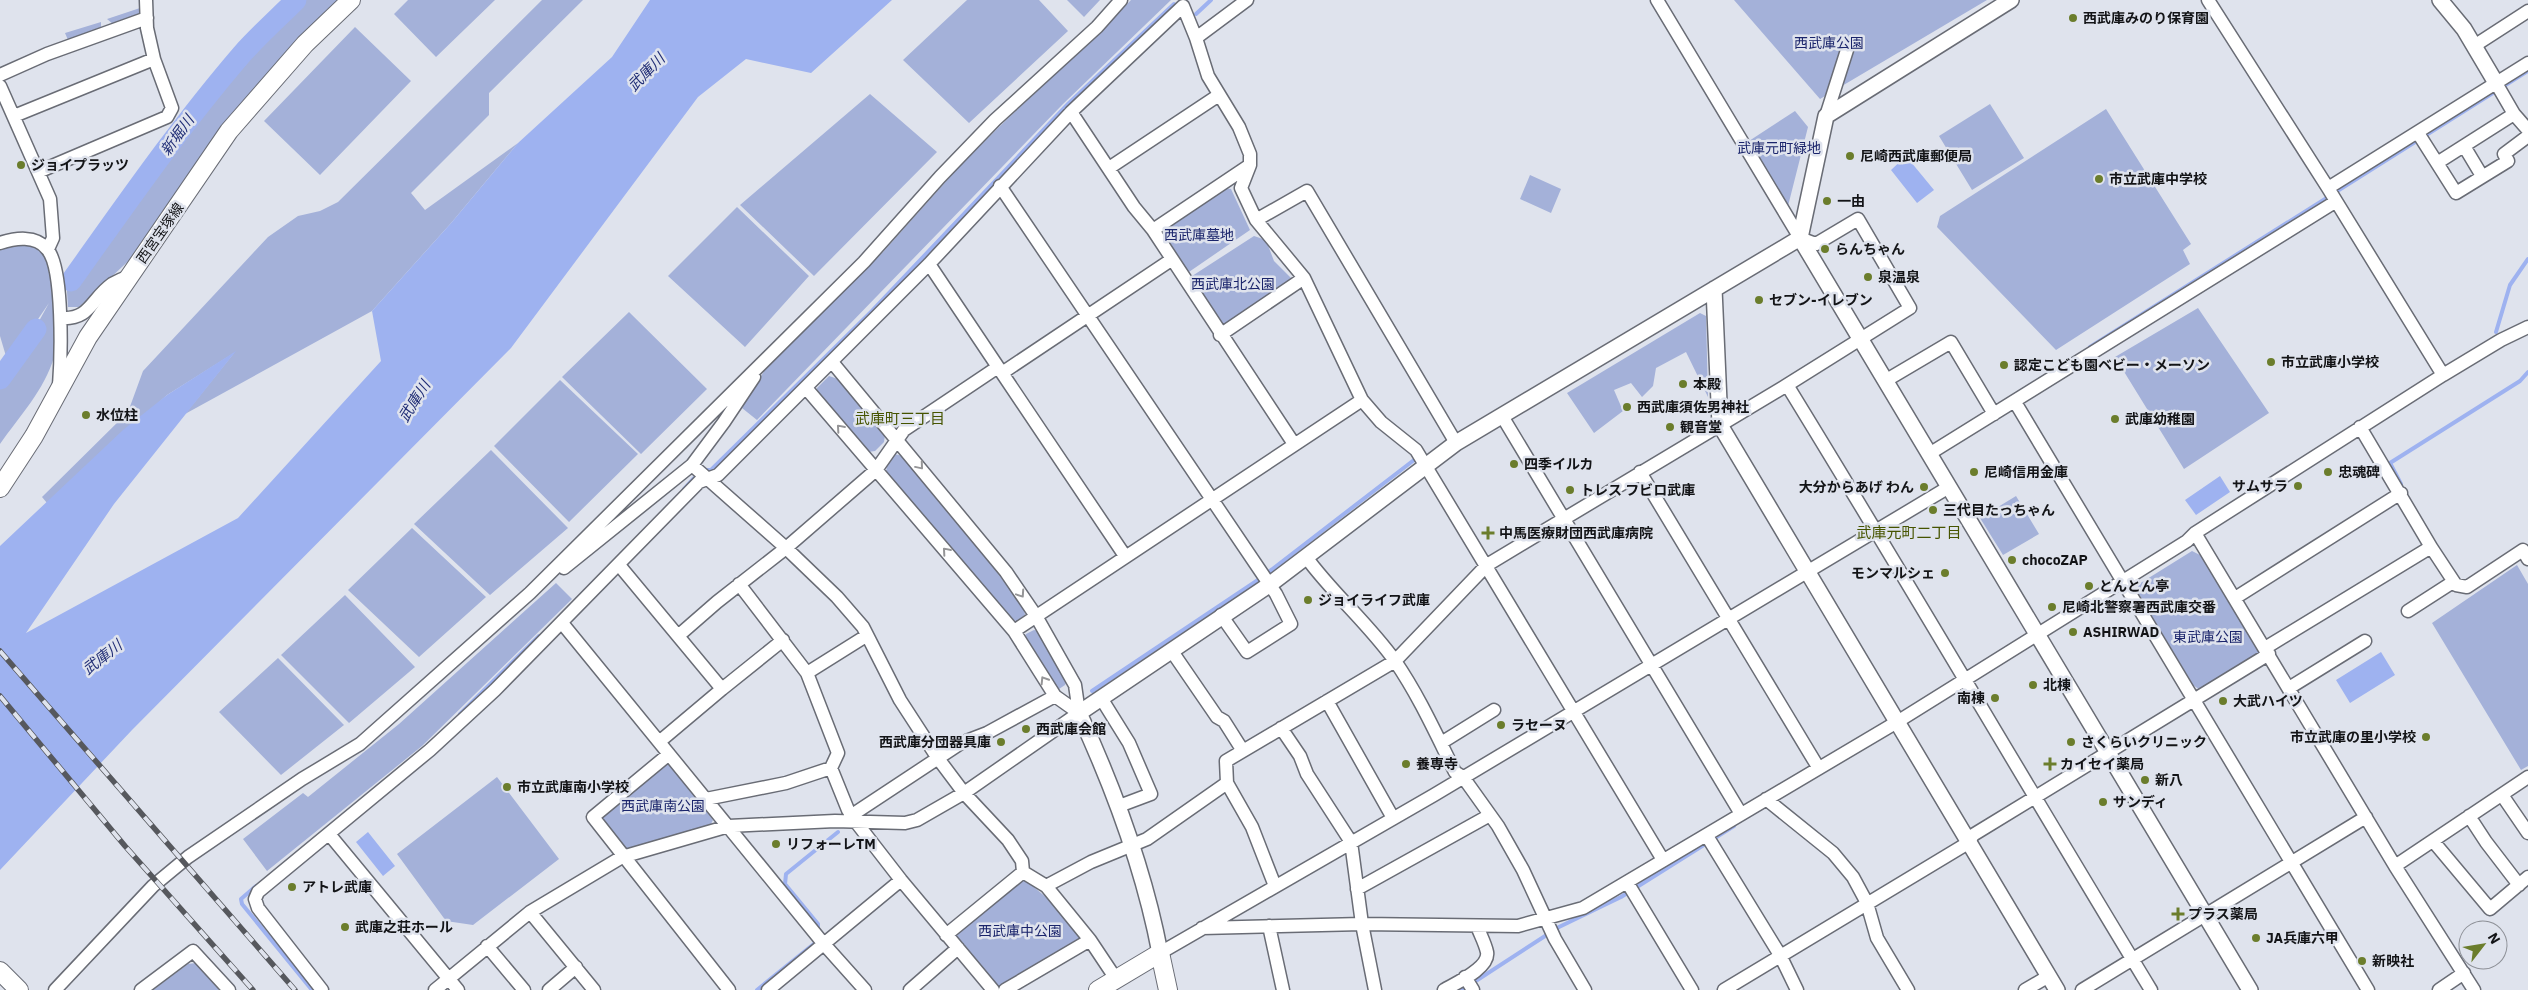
<svg xmlns="http://www.w3.org/2000/svg" width="2528" height="990" font-family="'IBM Plex Sans','Noto Sans JP',sans-serif">
<style>
.green{fill:#a4b1d9}
.water{fill:#9eb2f0}
.lines{fill:none;stroke-linecap:round;stroke-linejoin:round}
.stream{stroke:#9eb2f0;stroke-width:4}
.river{stroke:#9eb2f0;stroke-width:21}
.minor-casing{stroke:#696c75;stroke-width:15}
.tertiary-casing{stroke:#696c75;stroke-width:18}
.secondary-casing{stroke:#696c75;stroke-width:20}
.minor{stroke:#fff;stroke-width:12}
.tertiary{stroke:#fff;stroke-width:15}
.secondary{stroke:#fff;stroke-width:18}
.rail-casing{stroke:#56585d;stroke-width:5.5}
.rail{stroke:#dfe3ed;stroke-width:4;stroke-dasharray:11;stroke-linecap:butt}
.oneway{stroke:#959597}
.poi-dot{fill:#6b7d2c;stroke:#dfe3ed;stroke-width:2}
.labels{text-anchor:middle;dominant-baseline:central;stroke-width:5;stroke-linejoin:round;paint-order:stroke}
.poi-label{font-size:14px;font-weight:bold;fill:#131417;stroke:#dfe3ed;text-anchor:start}
.park-label{font-size:14px;fill:#1a246b;stroke:#dfe3ed}
.street-label{font-size:14px;fill:#131417;stroke:#dfe3ed}
.water-label{font-size:15px;font-style:italic;fill:#212e76;stroke:#dfe3ed}
.neighbourhood-label{font-size:15px;fill:#465400;stroke:#dfe3ed}
</style>
<rect width="100%" height="100%" fill="#dfe3ed"/>
<path class="green" d="M 297,0 L 341,0 L 151,240 L 79,307 L 68,307 L 66,277 L 186,110 L 224,63 Z
M 408,0 L 495,0 L 436,57 L 394,14 Z
M 542,0 L 583,0 L 489,93 L 489,115 L 411,193 L 425,210 L 518,143 L 452,222 L 372,311 L 185,414 L 234,353 L 167,395 L 47,503 L 42,497 L 128,412 L 143,371 L 268,237 L 298,216 L 320,211 L 338,202 Z
M 967,0 L 1039,0 L 1068,31 L 969,123 L 903,60 Z
M 1067,0 L 1100,0 L 1084,17 Z
M 1131,0 L 1171,0 L 1063,104 L 757,420 L 742,408 L 769,363 L 883,252 L 958,168 L 999,127 L 1109,23 Z
M 1734,0 L 1987,0 L 1820,99 Z
M 143,7 L 144,15 L 114,25 L 107,19 Z
M 101,22 L 101,28 L 68,40 L 65,33 Z
M 355,27 L 411,81 L 320,175 L 264,121 Z
M 870,94 L 937,152 L 814,276 L 740,205 Z
M 1990,104 L 2024,158 L 1972,190 L 1939,136 Z
M 2106,109 L 2191,244 L 2183,250 L 2190,264 L 2056,350 L 1937,227 L 1940,216 Z
M 1795,111 L 1808,127 L 1788,206 L 1749,141 Z
M 1530,175 L 1561,189 L 1551,213 L 1520,199 Z
M 1225,188 L 1231,189 L 1250,230 L 1186,274 L 1162,236 L 1163,230 Z
M 737,207 L 809,276 L 745,347 L 668,276 Z
M 1254,236 L 1266,240 L 1274,261 L 1292,279 L 1222,328 L 1189,278 Z
M 14,243 L 33,245 L 48,258 C 51,284 61,332 54,357 C 45,389 19,417 0,444 L 0,385 L 14,366 L 49,303 L 8,363 L 0,336 L 0,247 Z
M 2198,308 L 2269,413 L 2184,469 L 2115,357 Z
M 629,312 L 707,389 L 641,454 L 562,377 Z
M 1700,313 L 1706,316 L 1708,397 L 1686,352 L 1656,368 L 1653,386 L 1642,397 L 1631,383 L 1614,390 L 1623,411 L 1594,433 L 1567,393 Z
M 829,376 L 838,379 L 885,435 L 884,442 L 875,451 L 868,452 L 817,395 L 817,388 Z
M 560,380 L 638,454 L 569,522 L 494,446 Z
M 491,450 L 568,528 L 490,595 L 414,524 Z
M 894,454 L 903,456 L 991,564 L 1024,608 L 1025,615 L 1017,621 L 1011,620 L 984,586 L 886,473 L 887,465 Z
M 2016,496 L 2039,534 L 2003,555 L 1980,518 Z
M 412,528 L 486,597 L 419,657 L 348,590 Z
M 2192,551 L 2202,556 L 2261,650 L 2259,654 L 2200,690 L 2193,685 L 2137,591 L 2139,584 Z
M 2517,565 L 2528,584 L 2528,766 L 2521,770 L 2432,623 Z
M 556,583 L 572,599 L 422,746 L 267,871 L 243,839 L 303,793 L 308,797 L 399,724 Z
M 345,595 L 415,667 L 349,723 L 281,655 Z
M 1034,630 L 1039,631 L 1067,681 L 1065,685 L 1059,689 L 1055,686 L 1025,638 L 1026,634 Z
M 278,658 L 344,725 L 281,775 L 219,712 Z
M 666,762 L 672,764 L 713,820 L 711,824 L 623,850 L 598,819 Z
M 497,777 L 559,859 L 473,925 L 446,921 L 397,854 Z
M 1021,877 L 1028,879 L 1035,888 L 1054,904 L 1080,938 L 1080,943 L 1001,989 L 997,988 L 955,938 L 956,933 Z
M 196,963 L 219,988 L 218,990 L 153,990 L 188,964 Z"/>
<path class="water" d="M 650,0 L 892,0 L 811,73 L 746,59 L 698,97 L 511,348 L 132,730 L 0,870 L 0,546 L 123,430 L 167,395 L 236,351 L 114,504 L 26,633 L 238,518 L 381,361 L 372,311 L 452,222 L 518,143 L 612,57 Z
M 1906,156 L 1934,190 L 1917,203 L 1891,170 Z
M 2220,476 L 2230,492 L 2196,515 L 2185,500 Z
M 2381,652 L 2395,675 L 2350,703 L 2336,680 Z
M 368,832 L 395,866 L 383,876 L 356,842 Z"/>
<g class="lines">
<path class="stream" d="M 1196,14 L 1211,0
M 2496,332 L 2510,285 L 2528,259
M 2090,347 L 2528,71
M 705,470 L 711,470 L 872,311 L 1068,104 L 1174,4
M 2401,484 L 2390,463 L 2520,381 L 2528,372
M 684,489 L 694,478
M 1266,574 L 1414,460
M 1092,691 L 1258,580
M 460,714 L 539,636
M 256,886 L 241,899 L 242,904 L 312,990
M 818,927 L 818,924 L 785,884 L 786,874 L 838,832
M 757,990 L 815,943
M 1462,990 L 1559,927 L 1621,897 L 1734,826"/>
<path class="river" d="M 71,281 C 126,204 180,126 242,54 C 259,35 278,18 296,0
M 0,379 L 36,329"/>
<g class="minor-casing">
<path id="minor" d="M 2208,0 L 2328,188 L 2443,375
M 1196,38 L 1247,0
M 2474,46 L 2528,11
M 0,75 L 47,54 L 147,18
M 2496,83 L 2514,114 L 2528,130
M 0,86 L 50,199 L 53,238 L 48,249
M 1071,112 L 1134,207 L 1153,230 L 1294,444
M 14,116 L 154,59
M 1826,116 L 1847,50
M 2418,133 L 2456,193 L 2508,161 L 2504,154 L 2528,136
M 2464,146 L 2482,176
M 2437,163 L 2514,114
M 1109,168 L 1219,95
M 38,172 L 167,117 L 172,108 L 154,59 L 147,28 L 146,0
M 1000,186 L 1276,594 L 1291,624 L 1247,652 L 1221,615
M 2328,188 L 2528,63
M 1256,220 L 1307,191 L 1456,443
M 1153,230 L 1250,165
M 0,243 C 15,238 36,235 47,249 C 64,267 61,360 59,386
M 929,264 L 1002,373 L 1171,260
M 61,318 C 90,320 91,299 112,284 C 117,281 124,278 130,276
M 1220,335 L 1304,278
M 832,362 L 1006,572 L 1036,616 L 1075,685 L 1079,713
M 1002,373 L 1125,556
M 1885,381 L 1951,342 L 1994,414
M 1787,385 C 1910,585 2029,789 2151,990
M 806,388 L 1014,631 L 1055,696 L 1079,713
M 2015,402 L 2368,990
M 1502,416 L 1741,814
M 1929,454 L 2335,202
M 692,465 L 786,548 L 837,597 L 863,627 L 900,700 L 937,757 L 964,793 L 1008,840 L 1022,861 L 1023,872 L 1046,886 L 1090,940 L 1116,979
M 1640,472 L 1818,767
M 2195,533 L 2395,866 L 2474,990
M 2431,547 L 2456,585 L 2467,587 L 2523,550 L 2528,559
M 1306,557 C 1333,594 1368,623 1395,661 C 1419,696 1436,734 1455,772 L 1463,777 L 1498,826 L 1523,870 L 1555,939 L 1585,990
M 619,565 L 722,689 L 659,742
M 564,568 L 692,465 L 724,422 L 754,377
M 739,584 L 807,673 L 838,753 L 831,768 L 848,810 L 856,822 L 901,880 L 993,990
M 2235,598 L 2401,493
M 2408,611 L 2453,582
M 562,623 L 823,943 L 865,990
M 1014,631 L 1362,400
M 678,636 L 717,602 L 786,548 L 876,470 L 904,430 L 998,367
M 2265,648 L 2431,547 L 2360,427
M 1171,650 L 1217,717 L 1224,721 L 1243,751
M 807,673 L 866,636
M 2289,688 L 2365,641
M 722,689 L 783,640
M 1101,698 L 1129,743 L 1151,794 L 1119,806
M 1327,701 L 1393,818
M 1281,728 L 1300,756 L 1307,774 L 1351,842 L 1362,924 L 1375,990
M 1441,743 L 1494,710
M 669,754 L 593,817 L 729,990
M 1227,783 L 1252,827 L 1275,886
M 2502,795 L 2528,833
M 706,799 L 786,783 L 831,768
M 1766,799 L 1833,853 L 1853,877 L 1867,903 L 1877,938 L 1908,990
M 852,815 L 961,743 L 987,733 L 1055,696
M 2469,816 L 2486,842 L 2519,885
M 329,834 L 458,990
M 1707,836 L 1780,955 L 1797,990
M 2433,841 L 2490,909 L 2528,877
M 2395,866 L 2528,777
M 1627,882 L 1692,990
M 1046,886 L 1091,862 L 1147,839 L 1227,783 L 1226,761 L 1395,661 L 1487,565 L 1787,385 L 1910,308 L 1858,219 L 1816,244 L 1800,238 L 1657,0
M 1357,889 L 1490,815
M 530,912 L 594,990
M 1269,926 L 1283,990
M 1202,928 L 1362,924 L 1518,926 L 1583,908 L 1897,722 L 2187,541 L 2195,533 L 2443,375 L 2501,340 L 2528,327
M 946,935 L 1023,872
M 487,946 L 524,990
M 1160,953 L 1434,795 L 1949,487
M 1465,977 L 1473,990
M 55,990 L 153,886 L 188,857 L 302,779 L 360,744 L 530,593 L 864,262 L 940,177 L 995,120 L 1097,27 L 1121,0
M 141,990 L 193,951 L 229,990
M 322,990 L 258,908 L 255,899 L 258,892 L 430,750 L 495,690 L 699,482 L 718,475 L 929,264 L 1071,112 L 1183,6 L 1196,38 L 1208,76 L 1239,127 L 1250,154 L 1250,165 L 1241,188 L 1256,220 L 1304,278 L 1362,400 L 1381,422 L 1416,450 L 1663,860
M 435,990 L 530,912 L 622,857 L 729,826 L 835,821 L 905,823 L 917,820 L 964,793 L 1079,713
M 549,990 L 576,967
M 768,990 L 901,880
M 910,990 L 958,948
M 1005,990 L 1090,940
M 1444,990 C 1456,983 1490,968 1487,952 C 1485,943 1480,934 1477,926
M 1724,990 L 1968,843 L 1973,835 L 2269,654
M 2025,990 L 2049,976
M 2082,990 L 2366,817
M 2439,990 L 2464,973"/>
</g>
<g class="tertiary-casing">
<path id="tertiary" d="M 2011,0 L 1826,116 L 1800,238 L 2250,990
M 2440,0 L 2464,29 L 2496,83
M 1714,289 L 1720,425 L 2057,990
M 1160,953 C 1144,869 1115,791 1079,713 L 1269,585 L 1456,443 L 1800,238"/>
</g>
<g class="secondary-casing">
<path id="secondary" d="M 0,488 L 34,436 L 88,337 L 229,131 L 305,44 L 351,0
M 0,971 L 19,990
M 1098,990 L 1160,953 L 1168,990"/>
</g>
<use href="#minor" class="minor"/>
<use href="#tertiary" class="tertiary"/>
<use href="#secondary" class="secondary"/>
<g class="rail-casing">
<path id="rail" d="M 0,651 L 295,990
M 0,696 L 125,846 L 253,990"/>
</g>
<use href="#rail" class="rail"/>
</g>
<defs><path id="oneway-chevron" d="M-2-3.5L2.5 0L-2 3.5" fill="none" stroke-width="1.6" stroke-linecap="round" stroke-linejoin="round" transform="scale(1.25)"/></defs>
<g class="oneway">
<use href="#oneway-chevron" transform="translate(840 428) rotate(-131)"/>
<use href="#oneway-chevron" transform="translate(920 466) rotate(50)"/>
<use href="#oneway-chevron" transform="translate(946 551) rotate(-131)"/>
<use href="#oneway-chevron" transform="translate(1021 594) rotate(56)"/>
<use href="#oneway-chevron" transform="translate(1044 680) rotate(-122)"/>
</g>
<g class="poi-dot">
<circle cx="2073" cy="18" r="5"/>
<circle cx="1850" cy="156" r="5"/>
<circle cx="21" cy="165" r="5"/>
<circle cx="2099" cy="179" r="5"/>
<circle cx="1827" cy="201" r="5"/>
<circle cx="1825" cy="249" r="5"/>
<circle cx="1868" cy="277" r="5"/>
<circle cx="1759" cy="300" r="5"/>
<circle cx="2271" cy="362" r="5"/>
<circle cx="2004" cy="365" r="5"/>
<circle cx="1683" cy="384" r="5"/>
<circle cx="1627" cy="407" r="5"/>
<circle cx="86" cy="415" r="5"/>
<circle cx="2115" cy="419" r="5"/>
<circle cx="1670" cy="427" r="5"/>
<circle cx="1514" cy="464" r="5"/>
<circle cx="1974" cy="472" r="5"/>
<circle cx="2328" cy="472" r="5"/>
<circle cx="2298" cy="486" r="5"/>
<circle cx="1924" cy="487" r="5"/>
<circle cx="1570" cy="490" r="5"/>
<circle cx="1933" cy="510" r="5"/>
<path d="M1485.5 525.5h5v5h5v5h-5v5h-5v-5h-5v-5h5z"/>
<circle cx="2012" cy="560" r="5"/>
<circle cx="1945" cy="573" r="5"/>
<circle cx="2089" cy="586" r="5"/>
<circle cx="1308" cy="600" r="5"/>
<circle cx="2052" cy="607" r="5"/>
<circle cx="2073" cy="632" r="5"/>
<circle cx="2033" cy="685" r="5"/>
<circle cx="1995" cy="698" r="5"/>
<circle cx="2223" cy="701" r="5"/>
<circle cx="1501" cy="725" r="5"/>
<circle cx="1026" cy="729" r="5"/>
<circle cx="2426" cy="737" r="5"/>
<circle cx="1001" cy="742" r="5"/>
<circle cx="2071" cy="742" r="5"/>
<circle cx="1406" cy="764" r="5"/>
<path d="M2047.5 756.5h5v5h5v5h-5v5h-5v-5h-5v-5h5z"/>
<circle cx="2145" cy="780" r="5"/>
<circle cx="507" cy="787" r="5"/>
<circle cx="2103" cy="802" r="5"/>
<circle cx="776" cy="844" r="5"/>
<circle cx="292" cy="887" r="5"/>
<path d="M2175.5 906.5h5v5h5v5h-5v5h-5v-5h-5v-5h5z"/>
<circle cx="345" cy="927" r="5"/>
<circle cx="2256" cy="938" r="5"/>
<circle cx="2362" cy="961" r="5"/>
</g>
<g class="labels">
<g class="poi-label">
<text x="2083" y="18">西武庫みのり保育園</text>
<text x="1860" y="156">尼崎西武庫郵便局</text>
<text x="31" y="165">ジョイプラッツ</text>
<text x="2109" y="179">市立武庫中学校</text>
<text x="1837" y="201">一由</text>
<text x="1835" y="249">らんちゃん</text>
<text x="1878" y="277">泉温泉</text>
<text x="1769" y="300">セブン-イレブン</text>
<text x="2281" y="362">市立武庫小学校</text>
<text x="2014" y="365">認定こども園ベビー・メーソン</text>
<text x="1693" y="384">本殿</text>
<text x="1637" y="407">西武庫須佐男神社</text>
<text x="96" y="415">水位柱</text>
<text x="2125" y="419">武庫幼稚園</text>
<text x="1680" y="427">観音堂</text>
<text x="1524" y="464">四季イルカ</text>
<text x="1984" y="472">尼崎信用金庫</text>
<text x="2338" y="472">忠魂碑</text>
<text x="2288" y="486" text-anchor="end">サムサラ</text>
<text x="1914" y="487" text-anchor="end">大分からあげ わん</text>
<text x="1580" y="490">トレス フビロ武庫</text>
<text x="1943" y="510">三代目たっちゃん</text>
<text x="1499" y="533">中馬医療財団西武庫病院</text>
<text x="2022" y="560">chocoZAP</text>
<text x="1935" y="573" text-anchor="end">モンマルシェ</text>
<text x="2099" y="586">とんとん亭</text>
<text x="1318" y="600">ジョイライフ武庫</text>
<text x="2062" y="607">尼崎北警察署西武庫交番</text>
<text x="2083" y="632">ASHIRWAD</text>
<text x="2043" y="685">北棟</text>
<text x="1985" y="698" text-anchor="end">南棟</text>
<text x="2233" y="701">大武ハイツ</text>
<text x="1511" y="725">ラセーヌ</text>
<text x="1036" y="729">西武庫会館</text>
<text x="2416" y="737" text-anchor="end">市立武庫の里小学校</text>
<text x="991" y="742" text-anchor="end">西武庫分団器具庫</text>
<text x="2081" y="742">さくらいクリニック</text>
<text x="1416" y="764">養専寺</text>
<text x="2060" y="764">カイセイ薬局</text>
<text x="2155" y="780">新八</text>
<text x="517" y="787">市立武庫南小学校</text>
<text x="2113" y="802">サンディ</text>
<text x="786" y="844">リフォーレTM</text>
<text x="302" y="887">アトレ武庫</text>
<text x="2188" y="914">プラス薬局</text>
<text x="355" y="927">武庫之荘ホール</text>
<text x="2266" y="938">JA兵庫六甲</text>
<text x="2372" y="961">新映社</text>
</g>
<g class="park-label">
<text x="1829" y="43">西武庫公園</text>
<text x="1779" y="148">武庫元町緑地</text>
<text x="1199" y="235">西武庫墓地</text>
<text x="1233" y="284">西武庫北公園</text>
<text x="2208" y="637">東武庫公園</text>
<text x="663" y="806">西武庫南公園</text>
<text x="1020" y="931">西武庫中公園</text>
</g>
<g class="street-label">
<text transform="translate(160 233) rotate(-55)">西宮宝塚線</text>
</g>
<g class="water-label">
<text transform="translate(646 72) rotate(-46)">武庫川</text>
<text transform="translate(177 135) rotate(-54)">新堀川</text>
<text transform="translate(414 401) rotate(-58)">武庫川</text>
<text transform="translate(102 657) rotate(-38)">武庫川</text>
</g>
<g class="neighbourhood-label">
<text x="900" y="418">武庫町三丁目</text>
<text x="1909" y="532">武庫元町二丁目</text>
</g>
</g>
<g transform="translate(2483 945) rotate(59)"><circle r="24" fill="#dfe3ed" stroke="#8d9097"/>
<path d="M0-4L9 19L0 12L-9 19Z" fill="#6b7d2c"/>
<text y="-8" font-size="14" font-weight="bold" text-anchor="middle" fill="#131417">N</text>
</g>
</svg>
